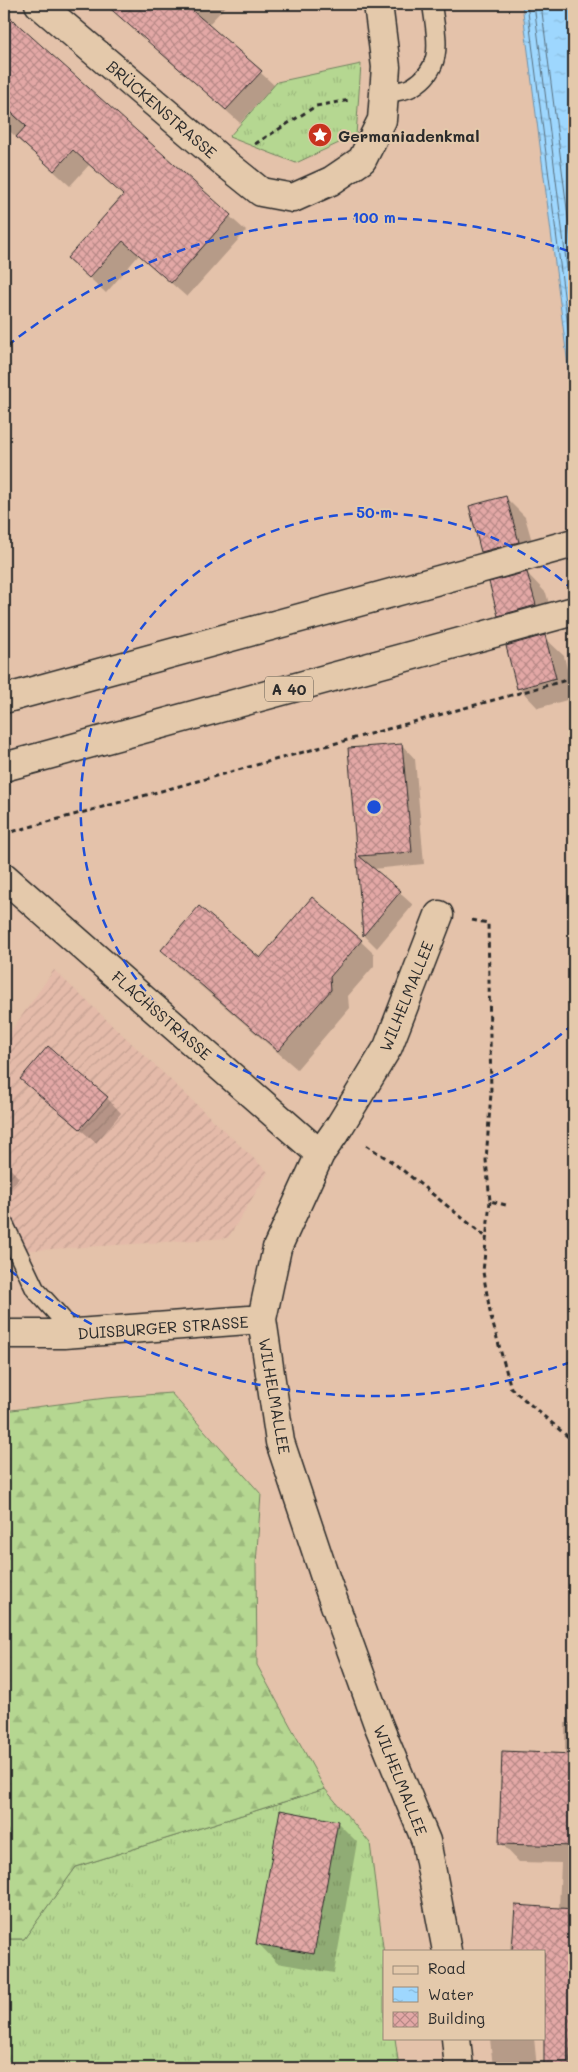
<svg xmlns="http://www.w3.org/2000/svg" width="578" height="2072" font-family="Mali,sans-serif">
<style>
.industrial{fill:url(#industrial-furrows)}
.grass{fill:url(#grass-tufts);stroke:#70815e}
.forest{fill:url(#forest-firs);stroke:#70815e}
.water{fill:url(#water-ripples);stroke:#7092aa}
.shadow{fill:#0003}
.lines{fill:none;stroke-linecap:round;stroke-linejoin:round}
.shore{stroke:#59707f;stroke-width:1}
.building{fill:url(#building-cross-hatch);stroke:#2b2b2b}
.lane-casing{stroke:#2b2b2b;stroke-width:21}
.street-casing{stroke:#2b2b2b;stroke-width:31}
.highway-casing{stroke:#2b2b2b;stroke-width:31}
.path{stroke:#2b2b2b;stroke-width:3;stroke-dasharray:5 4;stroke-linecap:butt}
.lane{stroke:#e4c9ab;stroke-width:18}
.street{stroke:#e4c9ab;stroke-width:28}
.highway{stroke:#e4c9ab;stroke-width:28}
.ring{fill:none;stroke:#1d4ed8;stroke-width:2.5;stroke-dasharray:9 6}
.labels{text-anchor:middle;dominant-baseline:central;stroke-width:4;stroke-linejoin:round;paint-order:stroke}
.shield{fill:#e4c9ab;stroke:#625a51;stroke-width:1}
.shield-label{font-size:15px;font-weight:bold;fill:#2b2b2b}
.street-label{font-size:16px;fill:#2b2b2b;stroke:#e4c9ab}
.poi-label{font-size:16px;font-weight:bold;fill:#2b2b2b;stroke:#e4c9ab;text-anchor:start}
.centre{fill:#1d4ed8;stroke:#e4c9ab;stroke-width:2.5}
.ring-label{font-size:15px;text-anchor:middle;font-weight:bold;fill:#1d4ed8;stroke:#e4c9ab;stroke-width:4;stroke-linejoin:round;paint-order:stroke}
</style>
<defs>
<pattern id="industrial-furrows" width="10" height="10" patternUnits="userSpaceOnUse" patternTransform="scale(1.25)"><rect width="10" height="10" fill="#e4baa9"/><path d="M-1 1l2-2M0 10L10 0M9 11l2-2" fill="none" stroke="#c4a092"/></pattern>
<pattern id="grass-tufts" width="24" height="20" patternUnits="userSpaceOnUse" patternTransform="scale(1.25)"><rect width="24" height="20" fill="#b5d791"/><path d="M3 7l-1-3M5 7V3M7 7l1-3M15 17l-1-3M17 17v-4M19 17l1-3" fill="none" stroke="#9cb97d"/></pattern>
<pattern id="forest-firs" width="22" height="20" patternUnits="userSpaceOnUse" patternTransform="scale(1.25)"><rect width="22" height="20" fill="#b5d791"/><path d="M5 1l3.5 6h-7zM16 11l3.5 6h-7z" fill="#9cb97d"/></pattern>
<pattern id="water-ripples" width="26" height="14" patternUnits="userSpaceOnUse" patternTransform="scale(1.25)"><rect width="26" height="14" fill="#9ed7fe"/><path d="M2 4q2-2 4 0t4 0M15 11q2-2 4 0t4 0" fill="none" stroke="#88b9da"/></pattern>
<pattern id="building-cross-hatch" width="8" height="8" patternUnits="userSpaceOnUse" patternTransform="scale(1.25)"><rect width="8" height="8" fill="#e3a8a6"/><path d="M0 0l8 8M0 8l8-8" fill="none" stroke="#b88987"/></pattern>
</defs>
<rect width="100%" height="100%" fill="#e4c2aa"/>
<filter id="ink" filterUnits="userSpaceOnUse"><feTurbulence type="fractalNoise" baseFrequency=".02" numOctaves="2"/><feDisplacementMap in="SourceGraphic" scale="10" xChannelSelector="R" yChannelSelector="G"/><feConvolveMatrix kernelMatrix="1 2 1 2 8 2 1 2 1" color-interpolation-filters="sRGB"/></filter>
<g filter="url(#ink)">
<path class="industrial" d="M 54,970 L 268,1172 L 228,1238 L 4,1252 L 4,1041 Z"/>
<path class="grass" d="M 361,64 L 356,135 L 296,163 L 229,137 L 277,82 Z
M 325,1789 L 370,1843 L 384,1955 L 384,2038 L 395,2038 L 399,2068 L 4,2068 L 4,1939 L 24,1939 L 76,1867 Z"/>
<path class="forest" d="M 171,1393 L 261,1494 L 256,1564 L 257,1665 L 325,1789 L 76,1867 L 24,1939 L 4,1939 L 4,1411 L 106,1398 Z"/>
<path class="water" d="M 522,4 L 574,4 L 574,413 Z"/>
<path class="shadow" d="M 135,4 L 226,4 L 227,5 L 208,25 L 274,85 L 240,123 L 122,17 Z
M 234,4 L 243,4 L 240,7 Z
M 8,17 L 246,231 L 187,297 L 139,255 L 106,293 L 68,258 L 124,196 L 89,165 L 70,186 L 4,126 L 4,18 Z
M 506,498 L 525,517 L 538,562 L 502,571 L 482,552 Z
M 527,573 L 546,593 L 555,625 L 519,635 L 499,615 Z
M 544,637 L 564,656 L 574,698 L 538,708 L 519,688 Z
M 402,745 L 415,759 L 424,864 L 373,869 L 413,905 L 377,948 L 364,935 L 349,749 Z
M 355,936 L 374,954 L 374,966 L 348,996 L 349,1008 L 297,1069 L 181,969 L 162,950 L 261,960 Z
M 22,1079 L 107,1098 L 121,1113 L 96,1143 Z
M 4,1162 L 19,1178 L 4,1196 Z
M 565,1723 L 574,1723 L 574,2040 L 544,2038 L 544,1951 L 510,1951 L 511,1938 L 514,1938 L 559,1909 L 561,1863 L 519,1862 L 501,1843 L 565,1754 Z
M 337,1822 L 357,1842 L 334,1973 L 277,1963 L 258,1943 Z
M 490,2038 L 534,2038 L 537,2068 L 493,2068 Z"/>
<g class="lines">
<path class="shore" d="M 527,4 L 574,374
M 534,4 L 574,324
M 541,4 L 574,264"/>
</g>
<path class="building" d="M 105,4 L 185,4 L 262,71 L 226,110 Z
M 4,12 L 231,215 L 171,283 L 123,241 L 89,278 L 67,258 L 123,195 L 73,150 L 54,171 L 16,137 L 26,126 L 4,106 Z
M 506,496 L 519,542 L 481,552 L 469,506 Z
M 527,572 L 536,605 L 498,616 L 489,582 Z
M 545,635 L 556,678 L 517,689 L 506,646 Z
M 402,744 L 412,852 L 359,856 L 401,891 L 363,936 L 348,748 Z
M 312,897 L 362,940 L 330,977 L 331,990 L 278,1051 L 161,950 L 199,906 L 260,958 Z
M 48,1046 L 108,1097 L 80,1129 L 20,1079 Z
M 502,1751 L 574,1754 L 574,1846 L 499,1844 Z
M 280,1810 L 338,1821 L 314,1954 L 256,1944 Z
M 515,1905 L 574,1909 L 574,1995 L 569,2068 L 544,2068 L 544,1951 L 512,1951 Z"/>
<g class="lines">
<g class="lane-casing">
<path id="lane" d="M 385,93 C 393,92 405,91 412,87 C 446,67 436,37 432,4
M 4,1224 L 35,1289 L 62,1319 L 64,1334"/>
</g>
<g class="street-casing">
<path id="street" d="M 39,4 L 225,163 L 261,192 L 293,198 L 331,181 L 362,160 L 382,120 L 386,67 L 378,4
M 4,877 L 320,1154
M 439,915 L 388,1047 L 339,1127 L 320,1154 L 277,1248 L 262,1319 L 280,1442 L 326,1580 L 378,1724 L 426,1841 L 447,1951
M 4,1334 L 64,1334 L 262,1319
M 456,2038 L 459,2068"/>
</g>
<g class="highway-casing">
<path id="highway" d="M 4,699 L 574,543
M 4,767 L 574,611"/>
</g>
<path class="path" d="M 255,144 L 316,106 L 350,100
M 4,834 L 574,678
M 472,920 L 488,923 L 491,1093 L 486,1160 L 490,1201 L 506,1205
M 366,1145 L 395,1164 L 486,1237
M 490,1201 L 483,1272 L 491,1317 L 511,1388 L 574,1442"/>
<use href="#lane" class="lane"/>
<use href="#street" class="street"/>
<use href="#highway" class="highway"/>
</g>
</g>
<g class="ring">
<path d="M573 1024A294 294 0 1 1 573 590"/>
<path d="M571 1362A589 589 0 0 1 7 1268M7 346A589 589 0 0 1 571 252"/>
</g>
<defs>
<g id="sight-disc" transform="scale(1.25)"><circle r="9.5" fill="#c8321e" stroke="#e4c9ab"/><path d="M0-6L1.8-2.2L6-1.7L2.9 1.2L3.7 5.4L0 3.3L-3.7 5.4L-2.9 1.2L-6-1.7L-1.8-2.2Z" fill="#fff"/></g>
</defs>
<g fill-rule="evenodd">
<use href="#sight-disc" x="320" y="135"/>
</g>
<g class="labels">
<rect class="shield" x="265" y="676.5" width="48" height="25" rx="4"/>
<g class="shield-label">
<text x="289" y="689">A 40</text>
</g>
<g class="street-label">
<text transform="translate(162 109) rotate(41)">BRÜCKENSTRASSE</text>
<text transform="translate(406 996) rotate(-68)">WILHELMALLEE</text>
<text transform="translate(162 1015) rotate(41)">FLACHSSTRASSE</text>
<text transform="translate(163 1327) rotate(-4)">DUISBURGER STRASSE</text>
<text transform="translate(275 1396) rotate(80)">WILHELMALLEE</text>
<text transform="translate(401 1780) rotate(68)">WILHELMALLEE</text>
</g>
<g class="poi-label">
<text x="338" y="135">Germaniadenkmal</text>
</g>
</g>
<circle cx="374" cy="807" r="8" class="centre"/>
<g class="ring-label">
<text x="374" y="223">100 m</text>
<text x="374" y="518">50 m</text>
</g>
<rect width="578" height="2072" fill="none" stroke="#e4c9ab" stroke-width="20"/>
<rect x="10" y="10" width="558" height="2052" fill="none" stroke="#2b2b2b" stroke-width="2" filter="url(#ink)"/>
<rect x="383" y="1950" width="162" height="90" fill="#e4c9ab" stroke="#9a8a78"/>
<rect x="393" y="1966" width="25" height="8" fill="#e4c9ab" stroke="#9a8a78"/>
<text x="428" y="1974" font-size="15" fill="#2b2b2b">Road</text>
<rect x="393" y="1987" width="25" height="15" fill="url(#water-ripples)" stroke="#9a8a78"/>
<text x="428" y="2000" font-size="15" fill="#2b2b2b">Water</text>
<rect x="393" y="2012" width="25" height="15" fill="url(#building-cross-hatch)" stroke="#9a8a78"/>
<text x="428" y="2024" font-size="15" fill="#2b2b2b">Building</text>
</svg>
